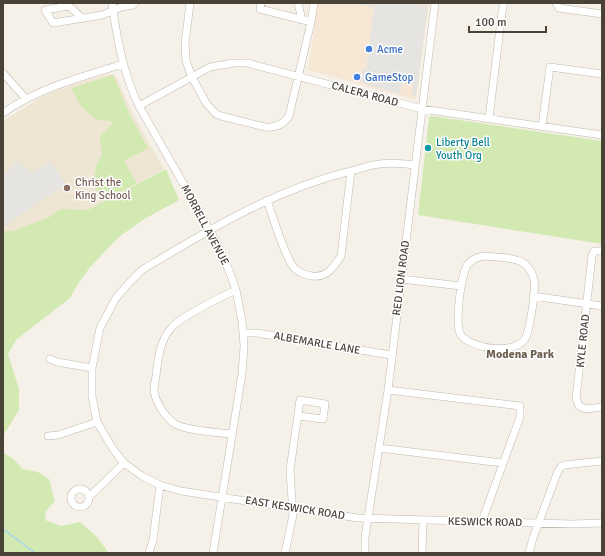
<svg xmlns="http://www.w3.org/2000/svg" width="605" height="556" font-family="Signika,sans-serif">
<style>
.commercial{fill:#f6e7d5}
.education{fill:#eee6d3}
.green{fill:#d2e9b2}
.parking{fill:#e6e4e1}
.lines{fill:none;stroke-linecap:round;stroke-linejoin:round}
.stream{stroke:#a5d4f2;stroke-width:1.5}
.minor-casing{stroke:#c1b9ac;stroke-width:8}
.minor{stroke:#fff;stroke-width:7}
.shop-dot{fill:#3f7fe0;stroke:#fff;stroke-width:1.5}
.culture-dot{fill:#0f9aa8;stroke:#fff;stroke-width:1.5}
.education-dot{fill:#8d6e63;stroke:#fff;stroke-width:1.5}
.labels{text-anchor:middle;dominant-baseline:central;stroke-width:3;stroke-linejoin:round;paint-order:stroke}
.shop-label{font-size:11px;fill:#366cbe;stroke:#fff;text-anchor:start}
.street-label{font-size:11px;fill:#494237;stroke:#fff}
.culture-label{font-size:11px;fill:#0d838f;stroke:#fff;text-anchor:start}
.education-label{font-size:11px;fill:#785e54;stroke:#fff;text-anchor:start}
.neighbourhood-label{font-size:12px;font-weight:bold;fill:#6c5f4e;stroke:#fff}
</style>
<rect width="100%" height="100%" fill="#f5f1e9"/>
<path class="commercial" d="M 318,3 L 429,3 L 416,100 L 308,70 Z"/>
<path class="education" d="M 111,74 L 116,76 L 132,112 L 164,169 L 97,206 L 3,272 L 3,121 L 35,101 L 53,92 L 87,80 Z"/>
<path class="green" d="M 113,75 L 130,115 L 148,148 L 124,161 L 137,183 L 100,202 L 94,178 L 97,163 L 102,155 L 100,137 L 114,122 L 95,119 L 80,105 L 71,88 Z
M 432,116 L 602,141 L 602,244 L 418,215 L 429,118 Z
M 166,169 L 179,200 L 146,218 L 120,236 L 90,267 L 78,284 L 70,298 L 16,340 L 8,354 L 19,389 L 19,410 L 3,436 L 3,231 L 13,231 L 50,217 L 60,209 L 88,210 Z
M 3,453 L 12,458 L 23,469 L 38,472 L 49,479 L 55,501 L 46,511 L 45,520 L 61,526 L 80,522 L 96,536 L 109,553 L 7,553 L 3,552 Z"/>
<path class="parking" d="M 361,3 L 418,3 L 419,5 L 428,6 L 416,96 L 412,95 L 413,84 L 402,83 L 400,94 L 361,82 L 363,69 L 366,69 L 374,7 L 360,5 Z
M 16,160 L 33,173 L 51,161 L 66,184 L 3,227 L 3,177 Z"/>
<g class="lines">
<path class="stream" d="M 3,529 L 35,553"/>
<g class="minor-casing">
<path id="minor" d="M 112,3 C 117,39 123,73 139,106 L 217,243 L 230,273 L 236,290 L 242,321 L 244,346 L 242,374 L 213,553
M 190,3 L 185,44 L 186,61 L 192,77 L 206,103 L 216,114 L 221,116 L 265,127 C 275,128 283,125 289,116 L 311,22 L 314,3
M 261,3 L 260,9 L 311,22
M 298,3 L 302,20
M 556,3 L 559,8 L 602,14
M 82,18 L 69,6 L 45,10 L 53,23 L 102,15 L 122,7 L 133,5 L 135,3
M 3,73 L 26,99
M 139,106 L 210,67 L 234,63 L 247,63 L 422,109 L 602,135
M 3,113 C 39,88 81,77 123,64
M 489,118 L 502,12 L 504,3
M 542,126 L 550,67 L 602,74
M 415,165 C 401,163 387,162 373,165 C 364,167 356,170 347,172 C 272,191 207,231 142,270 L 129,283 L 116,298 L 100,328 L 92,368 L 92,396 L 97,422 L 113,449 L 124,463 L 142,476 L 160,485 L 181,491 L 358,518 L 573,524 L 602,523
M 267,200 C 273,217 285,258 295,269 C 300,273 306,275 312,276 C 327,278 334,267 341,256 L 351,171
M 602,251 L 594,251 L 592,256 L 576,398 L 579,406 L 586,409 L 602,407
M 484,256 C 494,257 517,257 525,264 C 529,268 533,274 534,280 C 536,289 530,328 526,337 C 518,356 471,349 461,335 C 454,326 461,273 468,264 C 472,259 478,257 484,256 Z
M 401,279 L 461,286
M 533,296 L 602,306
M 243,333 L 257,333 L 391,355
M 50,359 L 57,362 L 92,368
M 388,390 L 520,406 L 520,417 L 482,521
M 232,434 C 217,432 188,431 175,424 C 165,417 156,403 154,391 C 154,386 155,380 156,376 C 158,358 160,340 172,327 C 185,314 219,298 236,290
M 48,436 L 58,435 L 97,422
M 379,448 L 502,463
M71 498a9 9 0 1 1 18 0a9 9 0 1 1-18 0Z
M 89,497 L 124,463
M 149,553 L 153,540 L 160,485
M 285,553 L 293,515 L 290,470 L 300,400 L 325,404 L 323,419 L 299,416
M 365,553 L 365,537 L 388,390 L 435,3
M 422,553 L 423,521
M 529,553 L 533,538 L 558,471 L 561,467 L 564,465 L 602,461"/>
</g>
<use href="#minor" class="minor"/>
</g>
<g class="shop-dot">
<circle cx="369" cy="49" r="4"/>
<circle cx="357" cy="77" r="4"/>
</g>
<circle class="culture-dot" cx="428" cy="148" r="4"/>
<circle class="education-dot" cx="67" cy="188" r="4"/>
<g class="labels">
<g class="shop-label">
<text x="377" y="49">Acme</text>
<text x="365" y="77">GameStop</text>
</g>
<g class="street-label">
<text transform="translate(365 94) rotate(15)">CALERA ROAD</text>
<text transform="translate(205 225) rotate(62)">MORRELL AVENUE</text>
<text transform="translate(401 278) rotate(-83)">RED LION ROAD</text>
<text transform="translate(583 341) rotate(-84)">KYLE ROAD</text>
<text transform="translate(317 343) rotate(10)">ALBEMARLE LANE</text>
<text transform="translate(295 508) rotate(9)">EAST KESWICK ROAD</text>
<text transform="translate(485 522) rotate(1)">KESWICK ROAD</text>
</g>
<g class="culture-label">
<text x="436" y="142">Liberty Bell<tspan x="436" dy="13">Youth Org</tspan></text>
</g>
<g class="education-label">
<text x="75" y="182">Christ the<tspan x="75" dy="13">King School</tspan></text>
</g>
<g class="neighbourhood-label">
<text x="520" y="354">Modena Park</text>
</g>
</g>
<rect width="605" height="556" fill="none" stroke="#494237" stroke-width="8"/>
<path d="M469 26v6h77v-6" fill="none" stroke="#494237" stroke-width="2"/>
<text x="475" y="26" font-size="12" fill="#494237" stroke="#ffffff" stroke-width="3" paint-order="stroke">100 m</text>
</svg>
